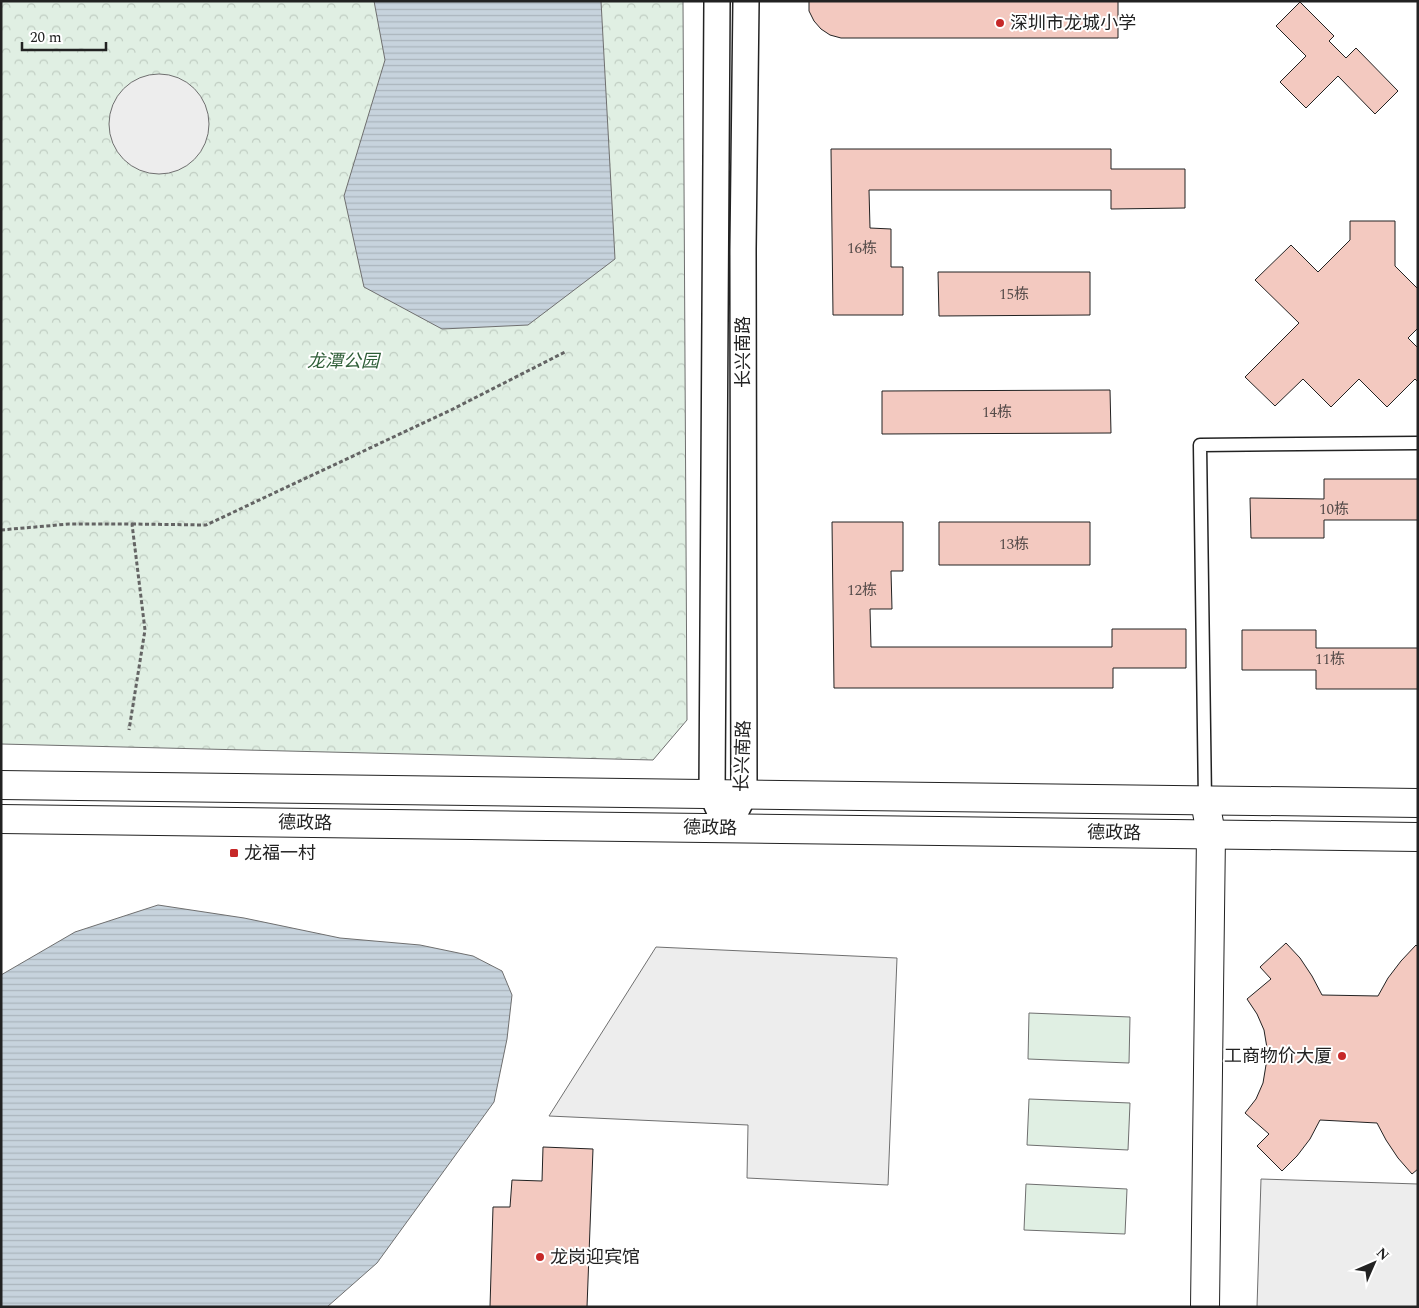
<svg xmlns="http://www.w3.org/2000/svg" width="1419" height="1308" font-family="Spectral,'Noto Sans SC',serif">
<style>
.forest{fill:url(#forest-crowns);stroke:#6f6f6f}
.pitch{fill:#e0efe3;stroke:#6f6f6f}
.parking{fill:#ededed;stroke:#6f6f6f}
.water{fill:url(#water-rules);stroke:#6f6f6f}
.building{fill:#f3c9c0;stroke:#222}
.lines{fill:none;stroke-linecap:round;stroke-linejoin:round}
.service-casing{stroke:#222;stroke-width:15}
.minor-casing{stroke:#222;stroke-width:28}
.tertiary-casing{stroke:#222;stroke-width:30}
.secondary-casing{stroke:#222;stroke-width:30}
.path{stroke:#646464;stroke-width:3;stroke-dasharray:4 2.5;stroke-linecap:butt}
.service{stroke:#fff;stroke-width:12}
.minor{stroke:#fff;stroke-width:25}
.tertiary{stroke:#fff;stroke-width:28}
.secondary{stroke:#fff;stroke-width:28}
.poi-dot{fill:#c62828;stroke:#fff;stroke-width:2}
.labels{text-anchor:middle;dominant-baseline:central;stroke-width:4;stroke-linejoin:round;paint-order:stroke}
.number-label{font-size:15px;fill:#564c4a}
.poi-label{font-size:18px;fill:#222;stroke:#fff;text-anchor:start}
.street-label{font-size:18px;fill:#222;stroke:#fff}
.park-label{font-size:18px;font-style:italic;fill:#2f5e38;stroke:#fff}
</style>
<defs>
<pattern id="forest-crowns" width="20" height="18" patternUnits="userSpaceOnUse" patternTransform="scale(1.25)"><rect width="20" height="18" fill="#e0efe3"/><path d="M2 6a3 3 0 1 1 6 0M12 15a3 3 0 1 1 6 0" fill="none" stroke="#c0cdc2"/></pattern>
<pattern id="water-rules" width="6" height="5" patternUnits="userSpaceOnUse" patternTransform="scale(1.25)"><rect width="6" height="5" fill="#c7d3dd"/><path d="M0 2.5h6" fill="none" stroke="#abb5bd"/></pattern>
</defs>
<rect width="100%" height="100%" fill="#fff"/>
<path class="forest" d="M 1,1 L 683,1 L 687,720 L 653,760 L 1,744 Z"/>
<path class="pitch" d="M 1029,1013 L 1130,1017 L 1129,1063 L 1028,1059 Z
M 1029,1099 L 1130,1103 L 1128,1150 L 1027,1145 Z
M 1026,1184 L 1127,1189 L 1125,1234 L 1024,1230 Z"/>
<path class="parking" d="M109 124a50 50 0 1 1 100 0a50 50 0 1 1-100 0Z
M 656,947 L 897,958 L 888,1185 L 747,1178 L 748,1125 L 549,1116 Z
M 1261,1179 L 1418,1184 L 1418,1307 L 1257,1307 Z"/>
<path class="water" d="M 374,1 L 601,1 L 615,259 L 528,325 L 442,329 L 364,287 L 344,196 L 385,60 Z
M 158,905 L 244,918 L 340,938 L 420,945 L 473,956 L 502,971 L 512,995 L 507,1039 L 494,1102 L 377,1263 L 327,1307 L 1,1307 L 1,975 L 75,932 Z"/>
<path class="building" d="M 809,1 L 1118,1 L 1118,38 L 841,38 L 830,35 L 821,29 L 814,21 L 809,11 Z
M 1300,2 L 1334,36 L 1329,41 L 1346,58 L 1356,48 L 1398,91 L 1375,114 L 1338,76 L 1306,108 L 1280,82 L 1306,56 L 1276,26 Z
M 831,149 L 1111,149 L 1111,169 L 1185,169 L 1185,208 L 1111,209 L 1111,190 L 869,190 L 870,228 L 891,229 L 891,267 L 903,267 L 903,315 L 833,315 Z
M 1350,221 L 1395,221 L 1395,266 L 1418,289 L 1418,328 L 1408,338 L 1418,348 L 1418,382 L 1415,379 L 1387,407 L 1359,379 L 1331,407 L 1303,379 L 1275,406 L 1245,377 L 1299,323 L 1255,280 L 1291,245 L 1318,272 L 1350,240 Z
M 938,272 L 1090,272 L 1090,315 L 939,316 Z
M 1110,390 L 1111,433 L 882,434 L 882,391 Z
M 1324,479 L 1418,479 L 1418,520 L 1324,520 L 1324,538 L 1251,538 L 1250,498 L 1324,499 Z
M 832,522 L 903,522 L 903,571 L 891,571 L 892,609 L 870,609 L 871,647 L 1112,647 L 1112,629 L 1186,629 L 1186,668 L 1113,668 L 1113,688 L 834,688 Z
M 939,522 L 1090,522 L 1090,565 L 939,565 Z
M 1242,630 L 1316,630 L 1316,648 L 1418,648 L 1418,689 L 1316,689 L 1316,670 L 1242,670 Z
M 1286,943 L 1300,958 L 1312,976 L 1322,995 L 1378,996 L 1388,978 L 1401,961 L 1416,945 L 1418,947 L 1418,1169 L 1412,1174 L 1398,1158 L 1386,1140 L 1377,1123 L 1320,1120 L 1310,1139 L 1297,1156 L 1282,1171 L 1257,1146 L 1269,1134 L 1245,1113 L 1256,1099 L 1263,1083 L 1266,1065 L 1267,1048 L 1264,1030 L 1257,1014 L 1247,999 L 1271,979 L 1260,967 Z
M 543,1147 L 593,1149 L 587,1307 L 490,1307 L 493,1207 L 510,1207 L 512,1180 L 542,1181 Z"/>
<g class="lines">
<g class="service-casing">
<path id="service" d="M 1205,801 L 1200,445 L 1418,443"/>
</g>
<g class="minor-casing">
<path id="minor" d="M 717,1 L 712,794 L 720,812
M 727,828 L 744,795 L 743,249 L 746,1"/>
</g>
<g class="tertiary-casing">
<path id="tertiary" d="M 1205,801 L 1211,834 L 1205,1307"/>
</g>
<g class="secondary-casing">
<path id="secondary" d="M 1,785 L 1418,803
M 1,819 L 1418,837"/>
</g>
<path class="path" d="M 132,524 L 206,525 L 451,410 L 565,352
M 1,530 L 69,524 L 132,524 L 145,630 L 129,730"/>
<use href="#service" class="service"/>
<use href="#minor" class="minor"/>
<use href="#tertiary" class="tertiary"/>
<use href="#secondary" class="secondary"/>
</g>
<g class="poi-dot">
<circle cx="1000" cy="23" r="5"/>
<rect x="229" y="848" width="10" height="10" rx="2.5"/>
<circle cx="1342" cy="1056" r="5"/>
<circle cx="540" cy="1257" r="5"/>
</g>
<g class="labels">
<g class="number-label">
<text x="862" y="248">16栋</text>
<text x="1014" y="294">15栋</text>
<text x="997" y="412">14栋</text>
<text x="1334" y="509">10栋</text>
<text x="1014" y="544">13栋</text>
<text x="862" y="590">12栋</text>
<text x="1330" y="659">11栋</text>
</g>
<g class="poi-label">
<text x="1010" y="23">深圳市龙城小学</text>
<text x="244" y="853">龙福一村</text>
<text x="1332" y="1056" text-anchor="end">工商物价大厦</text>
<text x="550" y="1257">龙岗迎宾馆</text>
</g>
<g class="street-label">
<text transform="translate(743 352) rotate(-90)">长兴南路</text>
<text transform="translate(743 756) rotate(-88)">长兴南路</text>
<text transform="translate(305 823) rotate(1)">德政路</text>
<text transform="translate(710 828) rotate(1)">德政路</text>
<text transform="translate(1114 833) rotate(1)">德政路</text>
</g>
<g class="park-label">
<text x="343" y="361">龙潭公园</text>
</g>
</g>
<rect width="1419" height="1308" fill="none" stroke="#222222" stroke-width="5"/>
<g transform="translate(1374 1263) rotate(45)" stroke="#ffffff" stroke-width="4" paint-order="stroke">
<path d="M0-4L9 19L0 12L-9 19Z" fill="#222222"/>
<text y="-8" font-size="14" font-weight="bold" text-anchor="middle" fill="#222222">N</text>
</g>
<path d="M22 42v8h84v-8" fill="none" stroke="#222222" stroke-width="2.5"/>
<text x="30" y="42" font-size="15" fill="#222222" stroke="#ffffff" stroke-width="4" paint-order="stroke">20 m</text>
</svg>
